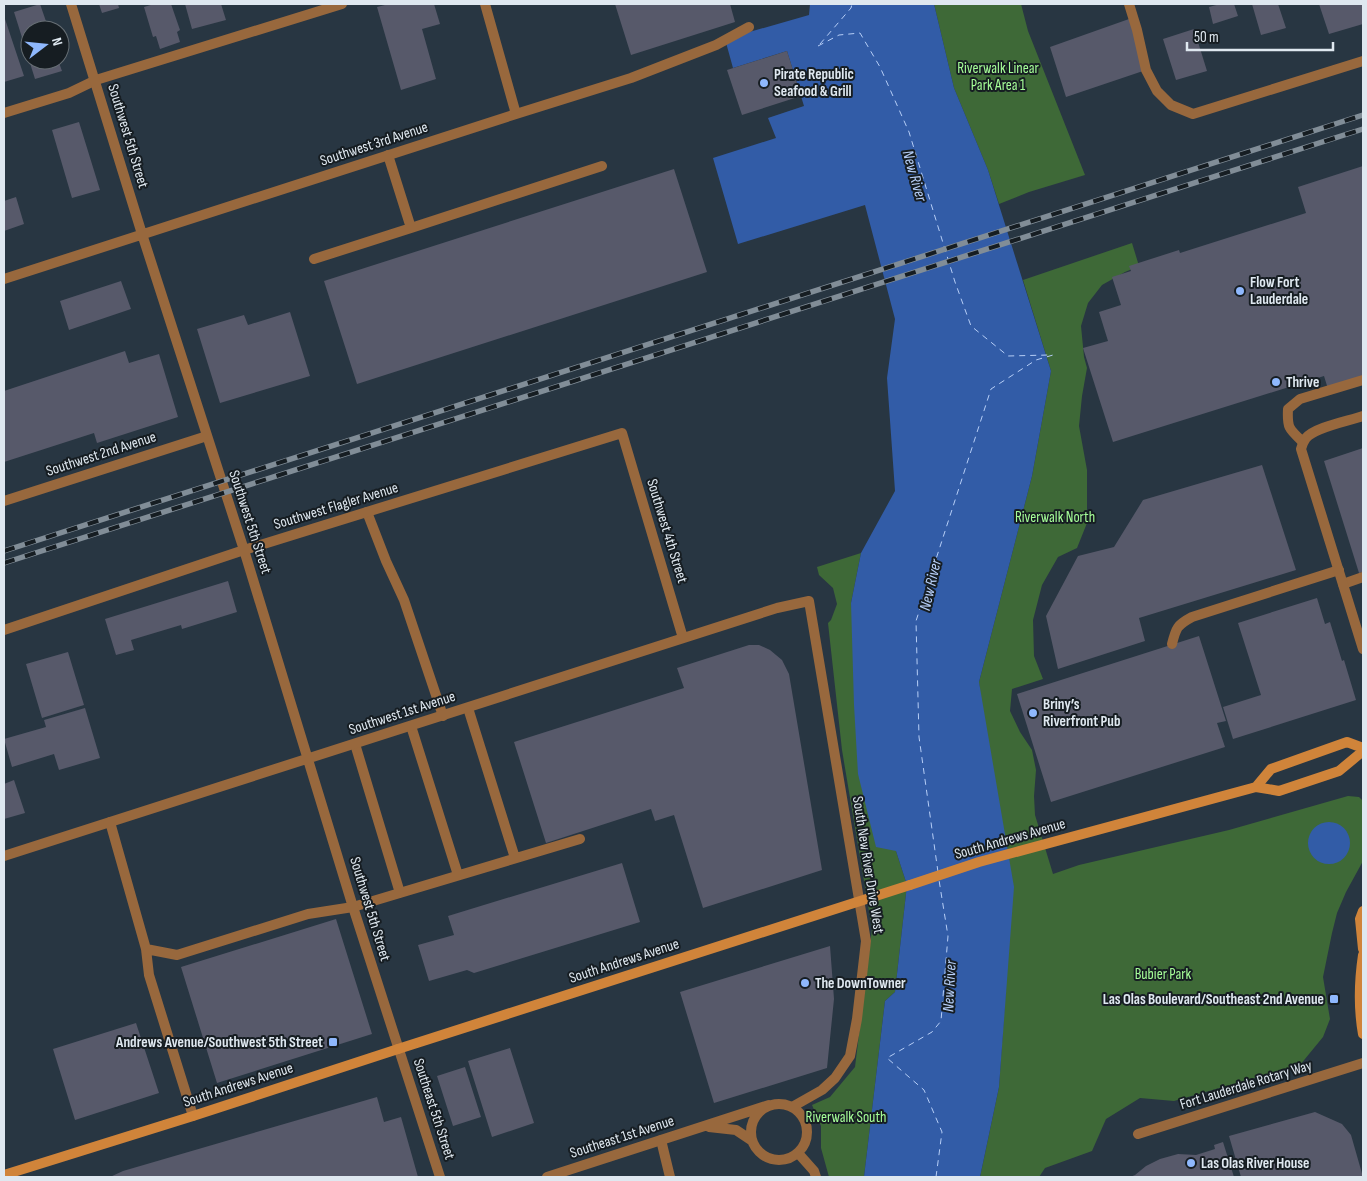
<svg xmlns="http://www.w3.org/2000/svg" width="1367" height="1181" font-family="'Sofia Sans Condensed',sans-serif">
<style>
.green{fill:#3e6937}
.water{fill:#325ca7}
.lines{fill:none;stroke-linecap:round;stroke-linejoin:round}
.ferry{stroke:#b6cef7;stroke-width:1;stroke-dasharray:6 5;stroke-linecap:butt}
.building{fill:#57596a}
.service{stroke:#98683d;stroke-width:10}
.minor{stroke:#98683d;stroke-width:10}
.secondary{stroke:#d0843a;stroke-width:10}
.rail-casing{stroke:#818d97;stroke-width:5.5}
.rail{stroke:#161d22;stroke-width:4;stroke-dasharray:11;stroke-linecap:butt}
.secondary-bridge{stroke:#d0843a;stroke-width:10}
.poi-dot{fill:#8fb8fd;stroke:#161d22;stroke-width:2}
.labels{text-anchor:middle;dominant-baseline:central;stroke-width:4;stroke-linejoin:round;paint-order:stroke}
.park-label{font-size:15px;fill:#a6fe98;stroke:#161d22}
.poi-label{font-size:15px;font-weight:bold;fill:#dfe8f0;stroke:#161d22;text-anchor:start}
.street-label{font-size:15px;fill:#dfe8f0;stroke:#161d22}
.water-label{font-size:16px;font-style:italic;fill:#b6cef7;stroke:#161d22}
</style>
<rect width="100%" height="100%" fill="#283642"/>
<path class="green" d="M 934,4 L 1021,4 L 1028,31 L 1085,175 L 1029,192 L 999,204 L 988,170 L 954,88 Z
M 1132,243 L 1139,266 L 1125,272 L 1102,285 L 1088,303 L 1081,326 L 1084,357 L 1087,368 L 1082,396 L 1079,426 L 1087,470 L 1087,523 L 1077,548 L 1058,557 L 1042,585 L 1033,620 L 1034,656 L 1043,679 L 1012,689 L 1010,711 L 1020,732 L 1032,750 L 1036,770 L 1034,796 L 1035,815 L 1053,874 L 1079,865 L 1229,830 L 1348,796 L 1359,797 L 1363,801 L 1363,861 L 1346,892 L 1337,913 L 1332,933 L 1323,977 L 1330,1019 L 1323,1037 L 1300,1065 L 1174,1101 L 1140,1098 L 1106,1119 L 1092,1151 L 1045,1168 L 1039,1177 L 980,1177 L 999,1087 L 1006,985 L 979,682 L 1032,476 L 1051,371 L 1023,280 Z
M 861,553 L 851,603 L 896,851 L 907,885 L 895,992 L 885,1001 L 864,1177 L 829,1177 L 821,1148 L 821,1126 L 812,1105 L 830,1097 L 855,1067 L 872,929 L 842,750 L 828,623 L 831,620 L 837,604 L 833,588 L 819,575 L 817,567 Z"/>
<path class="water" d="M 810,4 L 934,4 L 954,88 L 988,170 L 1051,371 L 1032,476 L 979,682 L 1014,887 L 999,1087 L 980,1177 L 864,1177 L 885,1001 L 895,992 L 907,885 L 896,851 L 876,847 L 858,774 L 854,705 L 851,603 L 861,553 L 895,491 L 887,378 L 895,319 L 865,205 L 738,244 L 713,158 L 776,138 L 768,118 L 804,106 L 787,51 L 733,68 L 725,39 L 809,15 Z
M1308 843a21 21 0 1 1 42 0a21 21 0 1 1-42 0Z"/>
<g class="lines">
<path class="ferry" d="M 820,44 L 851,8 L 852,4
M 818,46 L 839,35 L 860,33 L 880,67 L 909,132 L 955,282 L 971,326 L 1008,356 L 1049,355
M 938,872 L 919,737 L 916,621 L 991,389 L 1036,360 L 1053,355
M 936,1177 L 942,1132 L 924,1090 L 887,1058 L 932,1032 L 941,1021 L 948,936 L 939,880"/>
</g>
<path class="building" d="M 40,4 L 49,30 L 30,30 L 30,60 L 58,60 L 62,71 L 35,79 L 14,12 Z
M 99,4 L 118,4 L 119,8 L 102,13 Z
M 154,4 L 171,4 L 180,30 L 177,32 L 180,42 L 160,49 L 156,36 L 153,37 L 144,7 Z
M 185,4 L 221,4 L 226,20 L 192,29 Z
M 389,4 L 434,4 L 440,24 L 422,29 L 436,79 L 401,90 L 377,7 Z
M 615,4 L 730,4 L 735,22 L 631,55 Z
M 1220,4 L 1234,4 L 1238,16 L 1213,24 L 1209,7 Z
M 1252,4 L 1278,4 L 1286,28 L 1261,35 Z
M 1319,4 L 1363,4 L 1363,24 L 1329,34 Z
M 4,16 L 24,76 L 4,82 Z
M 1129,19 L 1146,70 L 1066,97 L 1050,47 Z
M 1194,29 L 1207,71 L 1176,80 L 1163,39 Z
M 787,51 L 801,96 L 742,115 L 727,70 Z
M 79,122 L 100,190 L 72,198 L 52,130 Z
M 1363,166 L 1363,378 L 1328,389 L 1324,376 L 1113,442 L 1083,348 L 1108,341 L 1099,312 L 1121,305 L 1112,277 L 1131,271 L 1129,266 L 1179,250 L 1180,253 L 1306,213 L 1298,187 Z
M 674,169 L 707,272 L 357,384 L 324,281 Z
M 16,197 L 24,224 L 4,231 L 4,201 Z
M 121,281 L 131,309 L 69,330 L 60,301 Z
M 290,312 L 310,376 L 220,403 L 197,329 L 244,315 L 248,325 Z
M 125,351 L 129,363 L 159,354 L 178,417 L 97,443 L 94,433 L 4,462 L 4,391 Z
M 1363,448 L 1363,572 L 1359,573 L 1324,461 Z
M 1262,465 L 1296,570 L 1139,618 L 1145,641 L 1058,669 L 1046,616 L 1078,556 L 1114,547 L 1143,500 Z
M 228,581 L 237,612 L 182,629 L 181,625 L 131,640 L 134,650 L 116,655 L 105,619 Z
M 1317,598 L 1325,624 L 1330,622 L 1342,661 L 1344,660 L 1356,700 L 1233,739 L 1223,707 L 1261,695 L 1238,623 Z
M 1199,636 L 1226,721 L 1217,723 L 1225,747 L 1051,802 L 1017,694 Z
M 749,645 L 759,645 L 770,650 L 782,660 L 789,674 L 822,870 L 703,908 L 674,815 L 655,821 L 651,809 L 546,843 L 514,742 L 684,688 L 677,668 Z
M 68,652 L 84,705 L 42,718 L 26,664 Z
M 85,708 L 100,758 L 59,770 L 54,754 L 12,767 L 4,739 L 46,727 L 44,720 Z
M 14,780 L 25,813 L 4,819 L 4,784 Z
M 622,863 L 640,922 L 474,973 L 467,970 L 429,981 L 418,945 L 454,935 L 448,916 Z
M 336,919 L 372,1034 L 217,1083 L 181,967 Z
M 830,946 L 834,999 L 827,1068 L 714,1103 L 680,992 Z
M 136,1023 L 159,1093 L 75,1120 L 53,1049 Z
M 510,1048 L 534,1123 L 492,1137 L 468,1061 Z
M 465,1067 L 481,1117 L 453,1126 L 437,1076 Z
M 377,1097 L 384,1122 L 401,1117 L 418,1177 L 110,1177 L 123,1171 Z
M 1315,1112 L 1342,1124 L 1351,1135 L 1363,1177 L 1241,1177 L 1229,1136 Z
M 1223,1142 L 1234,1177 L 1130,1177 L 1135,1175 L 1146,1166 L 1160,1159 L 1178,1154 L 1196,1155 L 1215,1149 L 1214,1145 Z"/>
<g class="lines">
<path class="service" d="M 4,113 L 69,93 L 96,80 L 342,4
M 388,155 L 411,228 L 602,166
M 314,259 L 411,228
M 1303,442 C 1289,429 1287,428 1288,409 L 1300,399 L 1363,380
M 367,512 L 386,561 L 404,600 L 443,716
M 1343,584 L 1363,577
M 1172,644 C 1176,628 1177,625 1192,617 L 1339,570
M 468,708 L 515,858
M 411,726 L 458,875
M 355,744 L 400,893
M 110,822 L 146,949 L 149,975 L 193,1116
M 146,949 L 177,955 L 308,914 L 353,907 L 580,839
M 661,1140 L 670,1177"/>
<path class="minor" d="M 71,4 L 142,234 L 244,550 L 353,907 L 440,1177
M 485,4 L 516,114
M 1129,4 L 1137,30 L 1146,70 L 1157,91 L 1171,105 L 1193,114 L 1363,61
M 4,279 L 516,114 L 631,78 L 716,45 L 749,27
M 1363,416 C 1349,421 1315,427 1306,438 C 1303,442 1302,445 1301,449 L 1363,649
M 4,501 L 207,436
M 4,630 L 244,550 L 622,433 L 683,638
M 4,856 L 777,608 L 809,601 L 866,941 L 857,1019 L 850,1056 L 835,1078 L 822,1090 L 792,1107
M751 1132a28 28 0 1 1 56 0a28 28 0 1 1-56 0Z
M 709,1127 L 736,1130 L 751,1140
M 1138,1134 L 1363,1063
M 798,1153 L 814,1171 L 816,1177
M 547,1177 L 769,1105"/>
<path class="secondary" d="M 1256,787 L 1271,769 L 1347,742 L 1363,748
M 910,885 L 979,862 L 1256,787 L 1279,791 L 1339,771 L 1363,751
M 1363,911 L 1360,919 L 1363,949
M 1363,955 C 1359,982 1358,1006 1363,1034
M 4,1175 L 193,1116 L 398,1049"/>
<g class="rail-casing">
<path id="rail" d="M 4,551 L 1363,115
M 4,563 L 1363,129"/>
</g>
<use href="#rail" class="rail"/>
<path class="secondary-bridge" d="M 398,1049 L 910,885"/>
</g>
<g class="poi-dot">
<circle cx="764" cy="83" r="5"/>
<circle cx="1240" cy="291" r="5"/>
<circle cx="1276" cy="382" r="5"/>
<circle cx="1033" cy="713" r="5"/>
<circle cx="805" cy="983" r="5"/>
<rect x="1329" y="994" width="10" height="10" rx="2.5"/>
<rect x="328" y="1037" width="10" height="10" rx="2.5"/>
<circle cx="1191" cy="1163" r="5"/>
</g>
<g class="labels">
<g class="park-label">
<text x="998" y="68">Riverwalk Linear<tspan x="998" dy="17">Park Area 1</tspan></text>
<text x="1055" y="517">Riverwalk North</text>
<text x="1163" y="974">Bubier Park</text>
<text x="846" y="1117">Riverwalk South</text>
</g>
<g class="poi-label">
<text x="774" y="74">Pirate Republic<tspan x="774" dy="17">Seafood &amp; Grill</tspan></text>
<text x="1250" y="282">Flow Fort<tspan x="1250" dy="17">Lauderdale</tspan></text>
<text x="1286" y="382">Thrive</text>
<text x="1043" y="704">Briny’s<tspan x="1043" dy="17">Riverfront Pub</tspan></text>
<text x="815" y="983">The DownTowner</text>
<text x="1324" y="999" text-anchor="end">Las Olas Boulevard/Southeast 2nd Avenue</text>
<text x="323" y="1042" text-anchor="end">Andrews Avenue/Southwest 5th Street</text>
<text x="1201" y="1163">Las Olas River House</text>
</g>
<g class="street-label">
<text transform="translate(128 136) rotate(73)">Southwest 5th Street</text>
<text transform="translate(374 144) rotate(-18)">Southwest 3rd Avenue</text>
<text transform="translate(101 454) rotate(-18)">Southwest 2nd Avenue</text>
<text transform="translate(336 506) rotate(-17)">Southwest Flagler Avenue</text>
<text transform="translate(250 522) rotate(72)">Southwest 5th Street</text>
<text transform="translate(667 531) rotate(73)">Southwest 4th Street</text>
<text transform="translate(402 713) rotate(-18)">Southwest 1st Avenue</text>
<text transform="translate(1010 839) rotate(-16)">South Andrews Avenue</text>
<text transform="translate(868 865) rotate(81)">South New River Drive West</text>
<text transform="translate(370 909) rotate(73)">Southwest 5th Street</text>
<text transform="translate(624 961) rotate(-18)">South Andrews Avenue</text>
<text transform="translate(238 1085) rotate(-18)">South Andrews Avenue</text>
<text transform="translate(1246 1085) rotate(-17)">Fort Lauderdale Rotary Way</text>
<text transform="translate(434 1109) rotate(72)">Southeast 5th Street</text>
<text transform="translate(622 1137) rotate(-18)">Southeast 1st Avenue</text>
</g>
<g class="water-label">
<text transform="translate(914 176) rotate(74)">New River</text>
<text transform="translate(931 585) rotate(-77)">New River</text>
<text transform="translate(950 986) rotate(-87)">New River</text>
</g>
</g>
<rect width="1367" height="1181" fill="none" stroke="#dfe8f0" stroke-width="10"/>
<g transform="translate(45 45) rotate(74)"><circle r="24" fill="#161d22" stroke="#666e74"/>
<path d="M0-4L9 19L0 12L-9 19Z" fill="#8fb8fd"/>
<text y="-8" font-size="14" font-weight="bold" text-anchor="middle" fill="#dfe8f0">N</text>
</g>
<path d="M1187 42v8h146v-8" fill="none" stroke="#dfe8f0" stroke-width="2.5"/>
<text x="1194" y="42" font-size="15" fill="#dfe8f0" stroke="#161d22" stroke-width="4" paint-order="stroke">50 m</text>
</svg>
